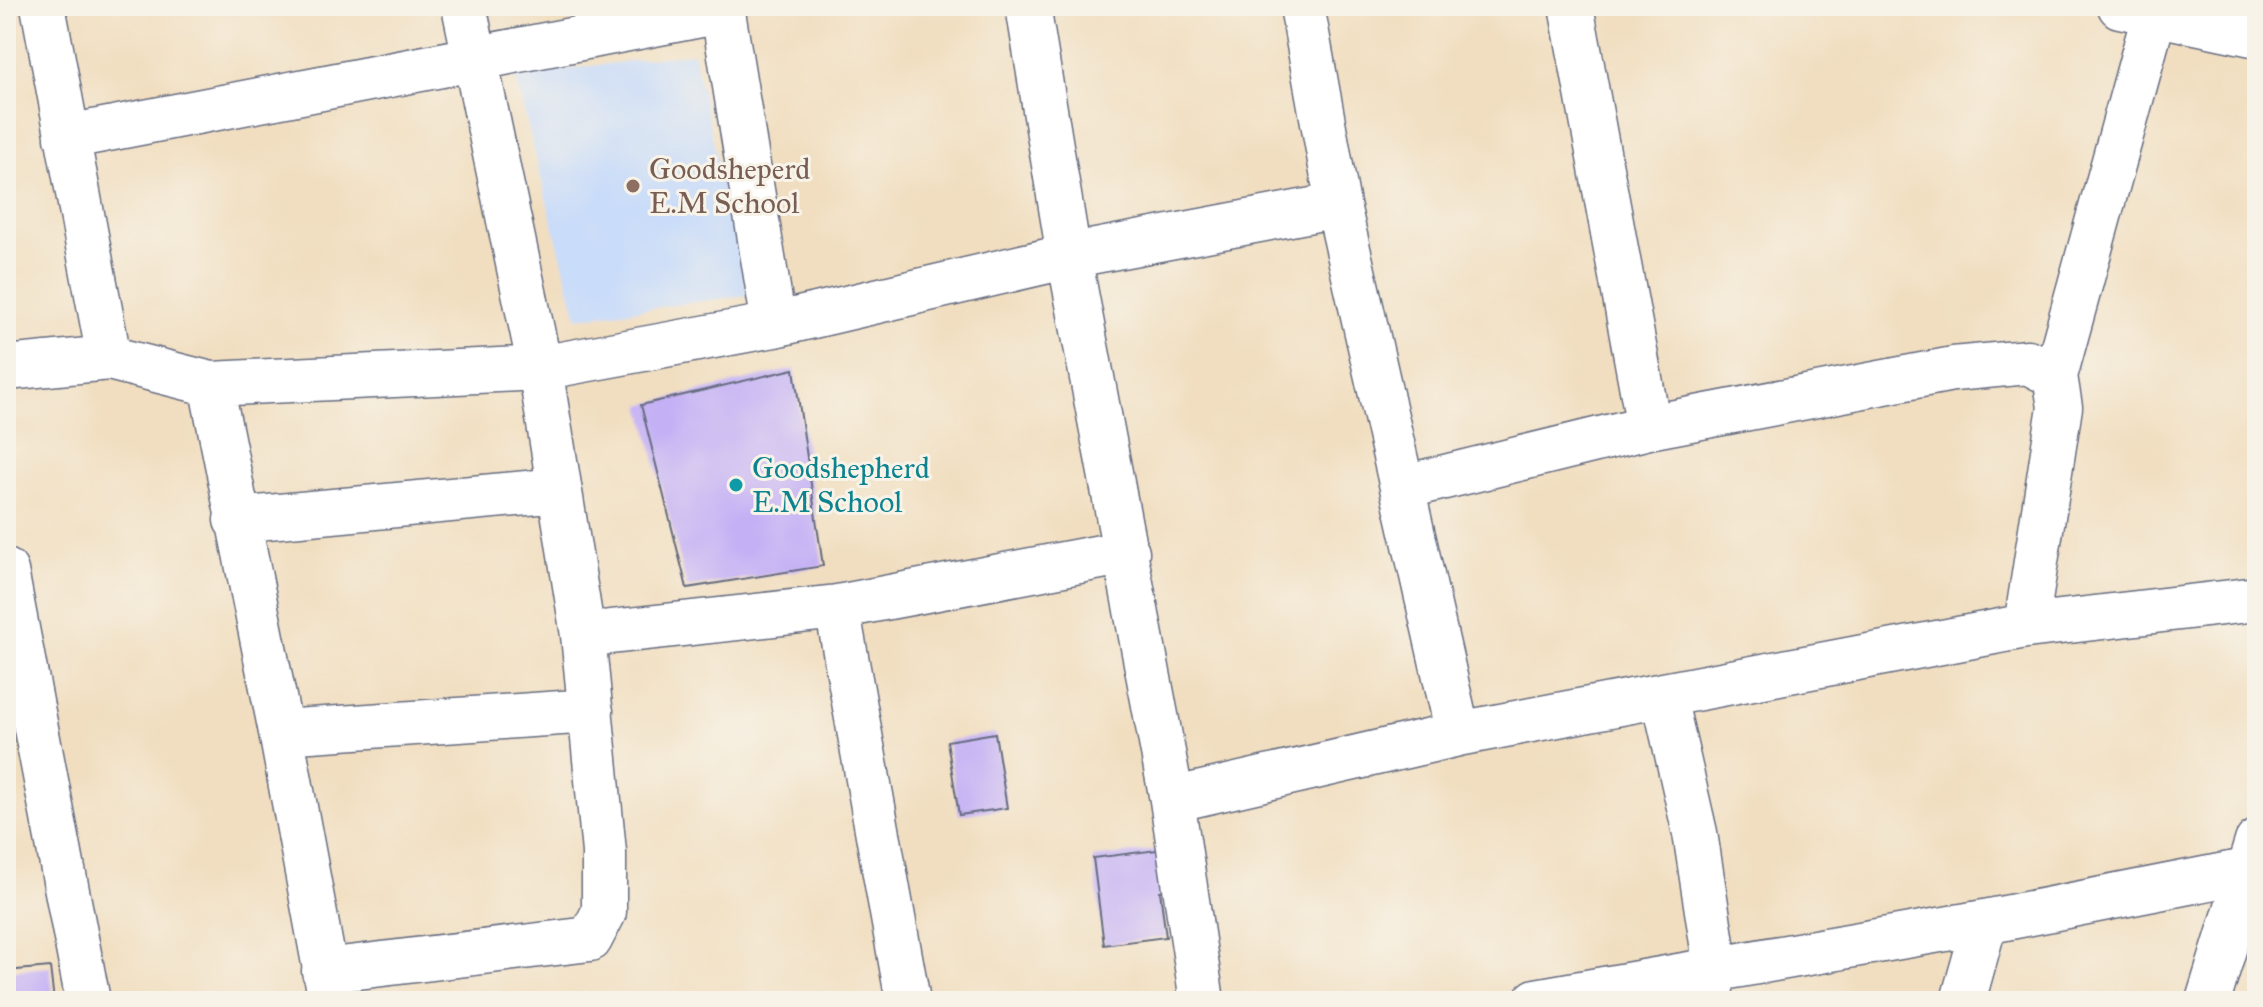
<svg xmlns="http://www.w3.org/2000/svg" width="2263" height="1007" font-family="'IM FELL Great Primer',serif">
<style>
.built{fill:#c9dcf9}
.building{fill:#c4b1f5}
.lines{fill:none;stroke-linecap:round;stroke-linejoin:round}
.minor-casing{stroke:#666c80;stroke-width:47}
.tertiary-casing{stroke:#666c80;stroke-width:47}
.minor{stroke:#fff;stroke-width:44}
.tertiary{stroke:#fff;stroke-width:44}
.education-dot{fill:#8d6e63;stroke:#f7f3e8;stroke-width:3}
.culture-dot{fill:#0f9aa8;stroke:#f7f3e8;stroke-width:3}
.labels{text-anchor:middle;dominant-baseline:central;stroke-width:6;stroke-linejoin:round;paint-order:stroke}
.education-label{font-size:30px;fill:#785e54;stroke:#f7f3e8;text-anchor:start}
.culture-label{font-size:30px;fill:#0d838f;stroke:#f7f3e8;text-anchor:start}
</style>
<rect width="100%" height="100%" fill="#f7f3e8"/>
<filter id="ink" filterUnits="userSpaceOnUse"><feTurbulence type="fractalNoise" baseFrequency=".0125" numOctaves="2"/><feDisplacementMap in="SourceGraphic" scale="16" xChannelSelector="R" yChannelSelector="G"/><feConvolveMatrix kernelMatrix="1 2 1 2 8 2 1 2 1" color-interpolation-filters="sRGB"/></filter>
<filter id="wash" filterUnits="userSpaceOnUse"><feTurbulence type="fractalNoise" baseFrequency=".006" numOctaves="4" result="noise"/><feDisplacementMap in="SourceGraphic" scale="32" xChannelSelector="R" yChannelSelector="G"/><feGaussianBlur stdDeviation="1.8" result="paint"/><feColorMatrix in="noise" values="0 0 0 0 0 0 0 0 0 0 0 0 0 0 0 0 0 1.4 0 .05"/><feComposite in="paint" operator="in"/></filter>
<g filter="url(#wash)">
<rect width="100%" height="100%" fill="#f1dec0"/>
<path class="built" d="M 693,53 L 748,295 L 577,318 L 515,76 Z"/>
<g id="blocks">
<path class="building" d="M 794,369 L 823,566 L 687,588 L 641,405 Z
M 995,733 L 1007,808 L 959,815 L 947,741 Z
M 1173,848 L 1178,888 L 1160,891 L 1166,937 L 1104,945 L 1093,858 Z
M 50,967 L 54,1001 L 34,1001 L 6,991 L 6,971 Z"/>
</g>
</g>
<g filter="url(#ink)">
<use href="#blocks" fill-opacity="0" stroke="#666c80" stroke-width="2"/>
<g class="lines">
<g class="minor-casing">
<path id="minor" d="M 43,6 L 109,358
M 464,6 L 540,368 L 583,635 L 837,607 L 1127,552
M 722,6 L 774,325
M 1028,6 L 1069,256 L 1172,800 L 1202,1001
M 1302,6 L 1338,205 L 1458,734
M 1571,6 L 1649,427
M 2120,6 L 2257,35
M 67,137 L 722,11
M 6,368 L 109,358 L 211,384 L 540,368 L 774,325 L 1069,256 L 1338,205
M 2055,376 L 2155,12
M 211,384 L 281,732 L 331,1001
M 1404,487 L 1649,427 L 1953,369 L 2028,362 L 2055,376 L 2060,407 L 2026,626
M 236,520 L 559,490
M 6,571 L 88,1001
M 837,607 L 908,1001
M 1664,697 L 1695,833 L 1716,969 L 1709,995
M 281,732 L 591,711
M 1172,800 L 1458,734 L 2026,626 L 2257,599
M 324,971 L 590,939 L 604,912 L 604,852 L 583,635
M 1536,1001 L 1985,922 L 2250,870
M 1963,1001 L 1985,922"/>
</g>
<g class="tertiary-casing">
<path id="tertiary" d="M 2208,1001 L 2257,842"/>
</g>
<use href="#minor" class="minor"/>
<use href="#tertiary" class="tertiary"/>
</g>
</g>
<circle class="education-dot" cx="633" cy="186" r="8"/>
<circle class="culture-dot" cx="736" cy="485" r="8"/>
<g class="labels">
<g class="education-label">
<text x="649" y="169">Goodsheperd<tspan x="649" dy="34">E.M School</tspan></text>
</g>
<g class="culture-label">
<text x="752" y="468">Goodshepherd<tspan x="752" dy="34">E.M School</tspan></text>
</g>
</g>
<rect width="2263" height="1007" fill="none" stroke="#f7f3e8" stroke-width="32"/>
</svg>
